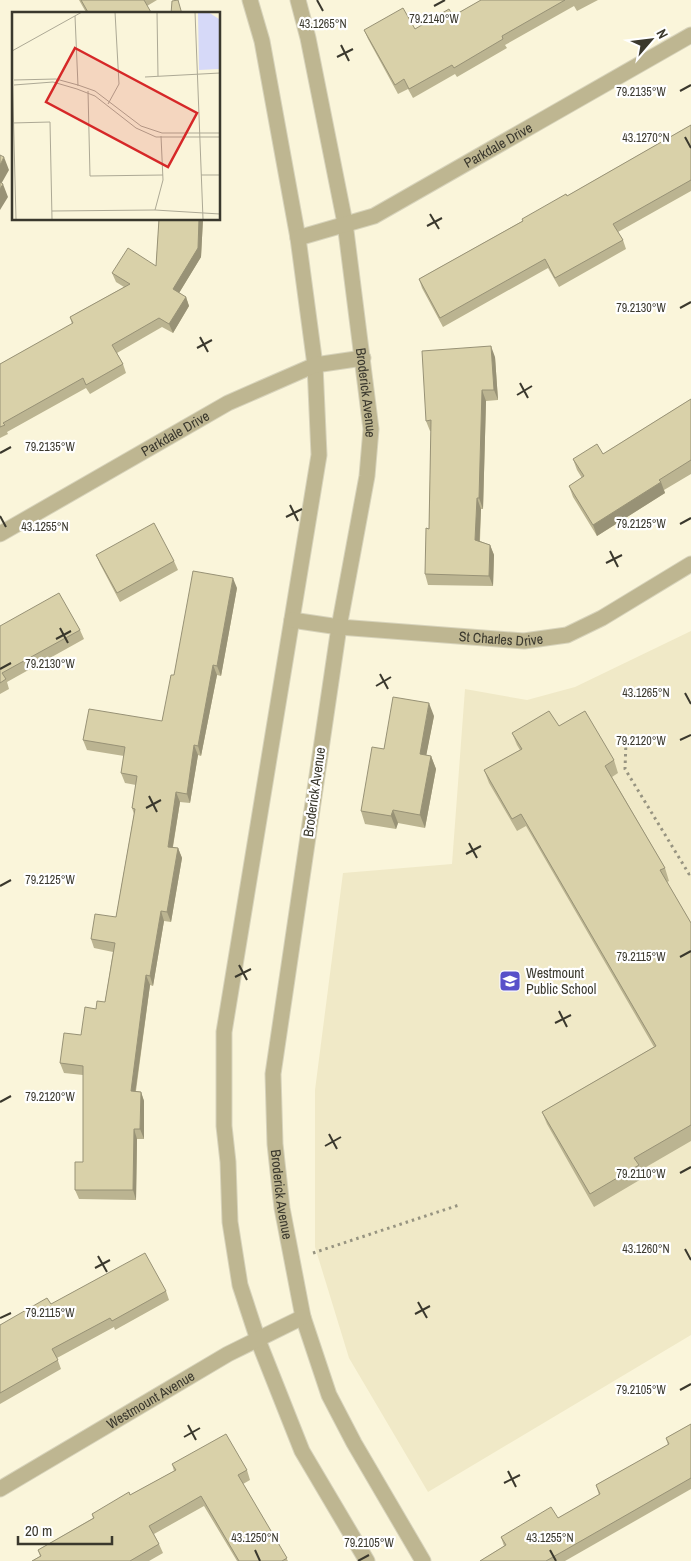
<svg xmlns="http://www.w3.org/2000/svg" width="691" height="1561" font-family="'Archivo Narrow',sans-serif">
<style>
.built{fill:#f0e9c7}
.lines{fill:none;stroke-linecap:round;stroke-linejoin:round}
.street-casing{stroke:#d7d3bb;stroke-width:17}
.path{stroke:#979481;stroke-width:3;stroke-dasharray:2.5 4;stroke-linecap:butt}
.street{stroke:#beb691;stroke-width:15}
.wall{fill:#bbb491}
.shaded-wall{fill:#989276}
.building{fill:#d9d1a9;stroke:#989276}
.ticks{fill:none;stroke:#3a382d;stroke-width:2}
.labels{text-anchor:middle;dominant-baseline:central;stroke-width:4.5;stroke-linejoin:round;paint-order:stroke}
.street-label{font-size:14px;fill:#3a382d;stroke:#fff}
.poi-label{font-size:14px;fill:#3a382d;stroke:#fff;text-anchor:start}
.inset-road{fill:none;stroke:#ada995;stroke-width:1}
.view{fill:#d62828;fill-opacity:0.15;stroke:#d62828;stroke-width:2.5}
.inset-edge{fill:none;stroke:#3a382d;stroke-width:2.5}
.ticks-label{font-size:12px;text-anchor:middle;fill:#3a382d;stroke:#fff;stroke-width:4.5;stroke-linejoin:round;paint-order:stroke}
</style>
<rect width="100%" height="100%" fill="#faf5da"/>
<path class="built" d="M 691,631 L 691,1335 L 428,1492 L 349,1358 L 315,1247 L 315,1090 L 343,873 L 452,864 L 465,689 L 527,700 L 575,687 Z"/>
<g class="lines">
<g class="street-casing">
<g id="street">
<path d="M 250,0 L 262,41 L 298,238 L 315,365 L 319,455 L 224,1032 L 224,1126 L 228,1162 L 230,1222 L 240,1285 L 258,1340 L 302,1451 L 367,1561"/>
<path id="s1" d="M 298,0 L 308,38 L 345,223 L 371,429 L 367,476 L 339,627 L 273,1074 L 275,1144 L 282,1208 L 303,1317 L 329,1395 L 354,1443 L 423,1561"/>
<path id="s2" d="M 298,238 L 374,216 L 691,35"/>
<path id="s3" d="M 0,534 L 228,403 L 315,365 L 363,358"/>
<path id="s4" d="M 292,620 L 339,627 L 524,641 L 567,635 L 602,618 L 691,564"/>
<path id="s5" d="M 0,1489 L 228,1354 L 303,1317"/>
</g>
</g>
<path class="path" d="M 626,741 L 625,769 L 689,874 L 691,873
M 313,1253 L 459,1205"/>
<use href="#street" class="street"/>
</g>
<path class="wall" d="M 79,0 L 157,0 L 147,6 L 152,14 L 87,14 Z
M 481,0 L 598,0 L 577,11 L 574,6 L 505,45 L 507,48 L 457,77 L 455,74 L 413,98 L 408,89 L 398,94 L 368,39 L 364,30 L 415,29 L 453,16 Z
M 691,125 L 691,191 L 618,232 L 623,240 L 626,249 L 559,287 L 548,268 L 443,327 L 422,288 L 419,279 L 567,196 Z
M 159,219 L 203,219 L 201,257 L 179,293 L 186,297 L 189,306 L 173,333 L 162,327 L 117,353 L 123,364 L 126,373 L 90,394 L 86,388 L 7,432 L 8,434 L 0,438 L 0,364 L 72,324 L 70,317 L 124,287 L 116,282 L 112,273 L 156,266 Z
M 495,357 L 498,400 L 486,401 L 483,509 L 481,509 L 480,541 L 490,545 L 494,555 L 493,586 L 428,585 L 425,574 L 429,529 L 431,431 L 430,431 L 426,421 Z
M 691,399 L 691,474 L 664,490 L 665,493 L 597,536 L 573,497 L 569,486 L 582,478 L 577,470 L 573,459 L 603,454 Z
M 96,555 L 174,561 L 178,570 L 120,602 L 100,564 Z
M 237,588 L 221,676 L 217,675 L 201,756 L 198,755 L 190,803 L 180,802 L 173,847 L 178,848 L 182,858 L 171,922 L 164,921 L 153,986 L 150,985 L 136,1091 L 141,1092 L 144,1101 L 144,1139 L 137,1139 L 136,1200 L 79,1199 L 75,1190 L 83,1162 L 83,1075 L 64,1073 L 60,1063 L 81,1035 L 96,1009 L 105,1002 L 113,952 L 94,948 L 91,939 L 116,917 L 134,814 L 132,808 L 136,785 L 125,783 L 121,773 L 124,756 L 87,750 L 83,740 L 162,721 L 174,675 Z
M 0,626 L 80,630 L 84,639 L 7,682 L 9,689 L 0,694 Z
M 434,716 L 426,755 L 431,756 L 436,769 L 425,828 L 398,823 L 396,829 L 365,824 L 361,811 L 384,749 Z
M 559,726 L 614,760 L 618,773 L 612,777 L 665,868 L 669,881 L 667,882 L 691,923 L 691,1141 L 641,1170 L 643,1178 L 594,1207 L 547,1124 L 542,1112 L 654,1047 L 526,826 L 517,831 L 489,783 L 484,770 L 520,750 L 517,745 L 512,733 Z
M 166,1291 L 169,1300 L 115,1330 L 114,1327 L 57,1358 L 61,1369 L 0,1404 L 0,1325 L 51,1304 Z
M 691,1424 L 691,1489 L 565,1561 L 480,1561 L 504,1546 L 501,1537 L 558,1518 L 599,1495 L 596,1485 L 668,1445 L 666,1438 Z
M 172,1464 L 247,1470 L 250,1480 L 243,1484 L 288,1561 L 237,1561 L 204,1506 L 154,1534 L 159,1544 L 163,1553 L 149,1561 L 32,1561 L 40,1556 L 38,1550 L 93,1518 L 92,1514 L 130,1495 L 174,1471 Z"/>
<path class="shaded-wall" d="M 4,157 L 9,170 L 0,186 L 0,165 Z
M 3,184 L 8,197 L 0,210 L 0,189 Z
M 199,219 L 203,219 L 201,257 L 176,298 L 173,289 Z
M 186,297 L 189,306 L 173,333 L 169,324 Z
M 491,346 L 495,357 L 498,400 L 494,390 Z
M 482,390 L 486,401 L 483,509 L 479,498 Z
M 661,482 L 665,493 L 597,536 L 593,525 Z
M 477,498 L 481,509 L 479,550 L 475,540 Z
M 490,545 L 494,555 L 493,586 L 489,576 Z
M 233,578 L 237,588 L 221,676 L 217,666 Z
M 213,665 L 217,675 L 201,756 L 198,746 Z
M 429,703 L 434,716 L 424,767 L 420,754 Z
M 194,745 L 198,755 L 190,803 L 187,794 Z
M 431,756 L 436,769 L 425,828 L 420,815 Z
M 176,792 L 180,802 L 171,857 L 168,847 Z
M 393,810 L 398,823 L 396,829 L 391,816 Z
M 178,848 L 182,858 L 171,922 L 167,912 Z
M 161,911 L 164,921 L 153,986 L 150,976 Z
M 146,975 L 150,985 L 134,1101 L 131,1091 Z
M 141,1092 L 144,1101 L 144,1139 L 140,1129 Z
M 134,1129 L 137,1139 L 136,1200 L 133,1190 Z"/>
<path class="building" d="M 81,0 L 144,0 L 152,14 L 89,14 Z
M 178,0 L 182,14 L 171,14 L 172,1 Z
M 481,0 L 565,0 L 502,36 L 503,39 L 454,68 L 452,65 L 409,89 L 404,79 L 395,85 L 364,30 L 403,8 L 415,29 L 449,9 L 453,16 Z
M 691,125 L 691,180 L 613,224 L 623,240 L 555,278 L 545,259 L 440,318 L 419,279 L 523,221 L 522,219 L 566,194 L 567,196 Z
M 0,155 L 4,157 L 0,165 Z
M 0,182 L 3,184 L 0,189 Z
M 159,219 L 199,219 L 198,248 L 173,289 L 186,297 L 169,324 L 159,318 L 112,345 L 123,364 L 86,385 L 83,378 L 3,423 L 5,425 L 0,427 L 0,364 L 73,323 L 70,317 L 130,284 L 112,273 L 128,248 L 156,266 Z
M 491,346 L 494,390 L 482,390 L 479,498 L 477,498 L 475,540 L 490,545 L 489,576 L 425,574 L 426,528 L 429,529 L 431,420 L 426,421 L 422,351 Z
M 691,399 L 691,460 L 659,480 L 661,482 L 593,525 L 569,486 L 584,476 L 573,459 L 597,444 L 603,454 Z
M 154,523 L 174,561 L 117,593 L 96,555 Z
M 193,571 L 233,578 L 217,666 L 213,665 L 198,746 L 194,745 L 187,794 L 176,792 L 168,847 L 178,848 L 167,912 L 161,911 L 150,976 L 146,975 L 131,1091 L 141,1092 L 140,1129 L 134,1129 L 133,1190 L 75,1190 L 75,1162 L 83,1162 L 83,1066 L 60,1063 L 64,1033 L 81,1035 L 85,1007 L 96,1009 L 97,1001 L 105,1002 L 115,943 L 91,939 L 95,914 L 116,917 L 135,809 L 132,808 L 137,776 L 121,773 L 125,747 L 83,740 L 89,709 L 162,721 L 171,675 L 174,675 Z
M 59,593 L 80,630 L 2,673 L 6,679 L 0,683 L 0,626 Z
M 393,697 L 429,703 L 420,754 L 431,756 L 420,815 L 393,810 L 391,816 L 361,811 L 372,747 L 384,749 Z
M 549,711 L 559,726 L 585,711 L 614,760 L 605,766 L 665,868 L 660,870 L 691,923 L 691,1125 L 634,1158 L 639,1165 L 590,1194 L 542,1112 L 656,1046 L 521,814 L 512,819 L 484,770 L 522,749 L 512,733 Z
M 145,1253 L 166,1291 L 112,1321 L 110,1318 L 52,1349 L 58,1360 L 0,1393 L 0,1325 L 47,1298 L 51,1304 Z
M 691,1424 L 691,1478 L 546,1561 L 480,1561 L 506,1545 L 501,1537 L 551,1507 L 558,1518 L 600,1494 L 596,1485 L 669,1444 L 666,1438 Z
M 226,1434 L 247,1470 L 238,1475 L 287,1558 L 282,1561 L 239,1561 L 201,1496 L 149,1526 L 159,1544 L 130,1561 L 32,1561 L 41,1556 L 38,1550 L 94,1518 L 92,1514 L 129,1492 L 130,1495 L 176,1470 L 172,1464 Z"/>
<path class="ticks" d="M 317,0 L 323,11M 434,6 L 445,0M 341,45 L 349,61M 337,57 L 353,49M 680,91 L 691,85M 685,137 L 691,148M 430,214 L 439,229M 427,226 L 442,218M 680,308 L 691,302M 200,337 L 208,352M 197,348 L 212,340M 520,383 L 528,398M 517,395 L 532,386M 0,453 L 11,447M 290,505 L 298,521M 0,516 L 6,527M 286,517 L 302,509M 680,524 L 691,518M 610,551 L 618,567M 606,563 L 622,555M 60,628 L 68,643M 56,639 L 71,631M 0,669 L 11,663M 380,674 L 388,689M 376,686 L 391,677M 685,693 L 691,704M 680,740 L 691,735M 149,796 L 157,812M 146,808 L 161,800M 469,843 L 477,858M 466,854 L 481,846M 0,886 L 11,880M 680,957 L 691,951M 239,965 L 247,980M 235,977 L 251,969M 559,1011 L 567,1027M 555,1023 L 571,1015M 0,1102 L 11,1096M 329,1134 L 337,1149M 325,1146 L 341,1137M 680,1173 L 691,1167M 685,1249 L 691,1260M 98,1256 L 107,1272M 95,1268 L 110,1260M 418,1302 L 427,1318M 415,1314 L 430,1306M 0,1318 L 11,1313M 680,1390 L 691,1384M 188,1425 L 196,1440M 184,1437 L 200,1428M 508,1471 L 516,1487M 504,1483 L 520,1475M 255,1550 L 260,1561M 550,1550 L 556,1561M 358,1561 L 369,1555"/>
<defs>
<g id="school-square" transform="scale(1.125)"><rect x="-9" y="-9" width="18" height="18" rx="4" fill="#5851c9" stroke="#fff"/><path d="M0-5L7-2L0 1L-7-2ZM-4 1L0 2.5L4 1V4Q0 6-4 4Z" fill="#fff"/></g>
</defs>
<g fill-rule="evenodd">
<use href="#school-square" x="510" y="981"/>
</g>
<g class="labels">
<g class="street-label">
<text stroke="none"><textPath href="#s2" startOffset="222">Parkdale Drive</textPath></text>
<text stroke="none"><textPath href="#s1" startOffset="399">Broderick Avenue</textPath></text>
<text stroke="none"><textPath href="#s3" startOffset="202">Parkdale Drive</textPath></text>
<text stroke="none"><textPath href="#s4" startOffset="210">St Charles Drive</textPath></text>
<text transform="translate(314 792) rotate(-82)">Broderick Avenue</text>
<text stroke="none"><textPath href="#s1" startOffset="1209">Broderick Avenue</textPath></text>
<text stroke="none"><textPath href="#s5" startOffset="175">Westmount Avenue</textPath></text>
</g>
<g class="poi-label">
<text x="526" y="973">Westmount<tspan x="526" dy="16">Public School</tspan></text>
</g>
</g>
<g transform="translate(12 12)">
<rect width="208" height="208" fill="#faf5da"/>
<path d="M 186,0 L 196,0 L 207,7 L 207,57 L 187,58 Z" fill="#d6d9f8"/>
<path class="inset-road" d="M 145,0 L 146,64M 183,0 L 191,207M 63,4 L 66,74M 0,39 L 70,0M 0,50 L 4,207M 133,65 L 208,61M 2,68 L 44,67 L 66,73 L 83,79 L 129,114 L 150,121 L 208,121M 2,73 L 41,70 L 65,77 L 83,84 L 124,116 L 144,125 L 208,125M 76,79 L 78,164 L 151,163M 96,92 L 107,72 L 103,0M 0,111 L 38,110 L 40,207M 189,163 L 208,163M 143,198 L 151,168 L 149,124M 40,199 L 143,198 L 208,202"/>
<path class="view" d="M 63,36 L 185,101 L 156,155 L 34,90 Z"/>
<rect width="208" height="208" class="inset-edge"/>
</g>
<g class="ticks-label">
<text x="434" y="23">79.2140°W</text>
<text x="323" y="28">43.1265°N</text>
<text x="641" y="96">79.2135°W</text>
<text x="646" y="142">43.1270°N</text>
<text x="641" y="312">79.2130°W</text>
<text x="50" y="451">79.2135°W</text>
<text x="641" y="528">79.2125°W</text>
<text x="45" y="531">43.1255°N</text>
<text x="50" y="668">79.2130°W</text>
<text x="646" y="697">43.1265°N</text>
<text x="641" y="745">79.2120°W</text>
<text x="50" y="884">79.2125°W</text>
<text x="641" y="961">79.2115°W</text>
<text x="50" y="1101">79.2120°W</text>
<text x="641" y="1178">79.2110°W</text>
<text x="646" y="1253">43.1260°N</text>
<text x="50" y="1317">79.2115°W</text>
<text x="641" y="1394">79.2105°W</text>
<text x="255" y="1542">43.1250°N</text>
<text x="550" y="1542">43.1255°N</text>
<text x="369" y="1547">79.2105°W</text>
</g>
<g transform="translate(651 40) rotate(62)" stroke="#ffffff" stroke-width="4" paint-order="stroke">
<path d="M0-4L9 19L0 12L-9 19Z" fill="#3a382d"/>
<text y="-8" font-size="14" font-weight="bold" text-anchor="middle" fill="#3a382d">N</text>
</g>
<path d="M18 1536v8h94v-8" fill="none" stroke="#3a382d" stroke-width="2.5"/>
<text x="25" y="1536" font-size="15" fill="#3a382d" stroke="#ffffff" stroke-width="4" paint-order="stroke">20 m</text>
</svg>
